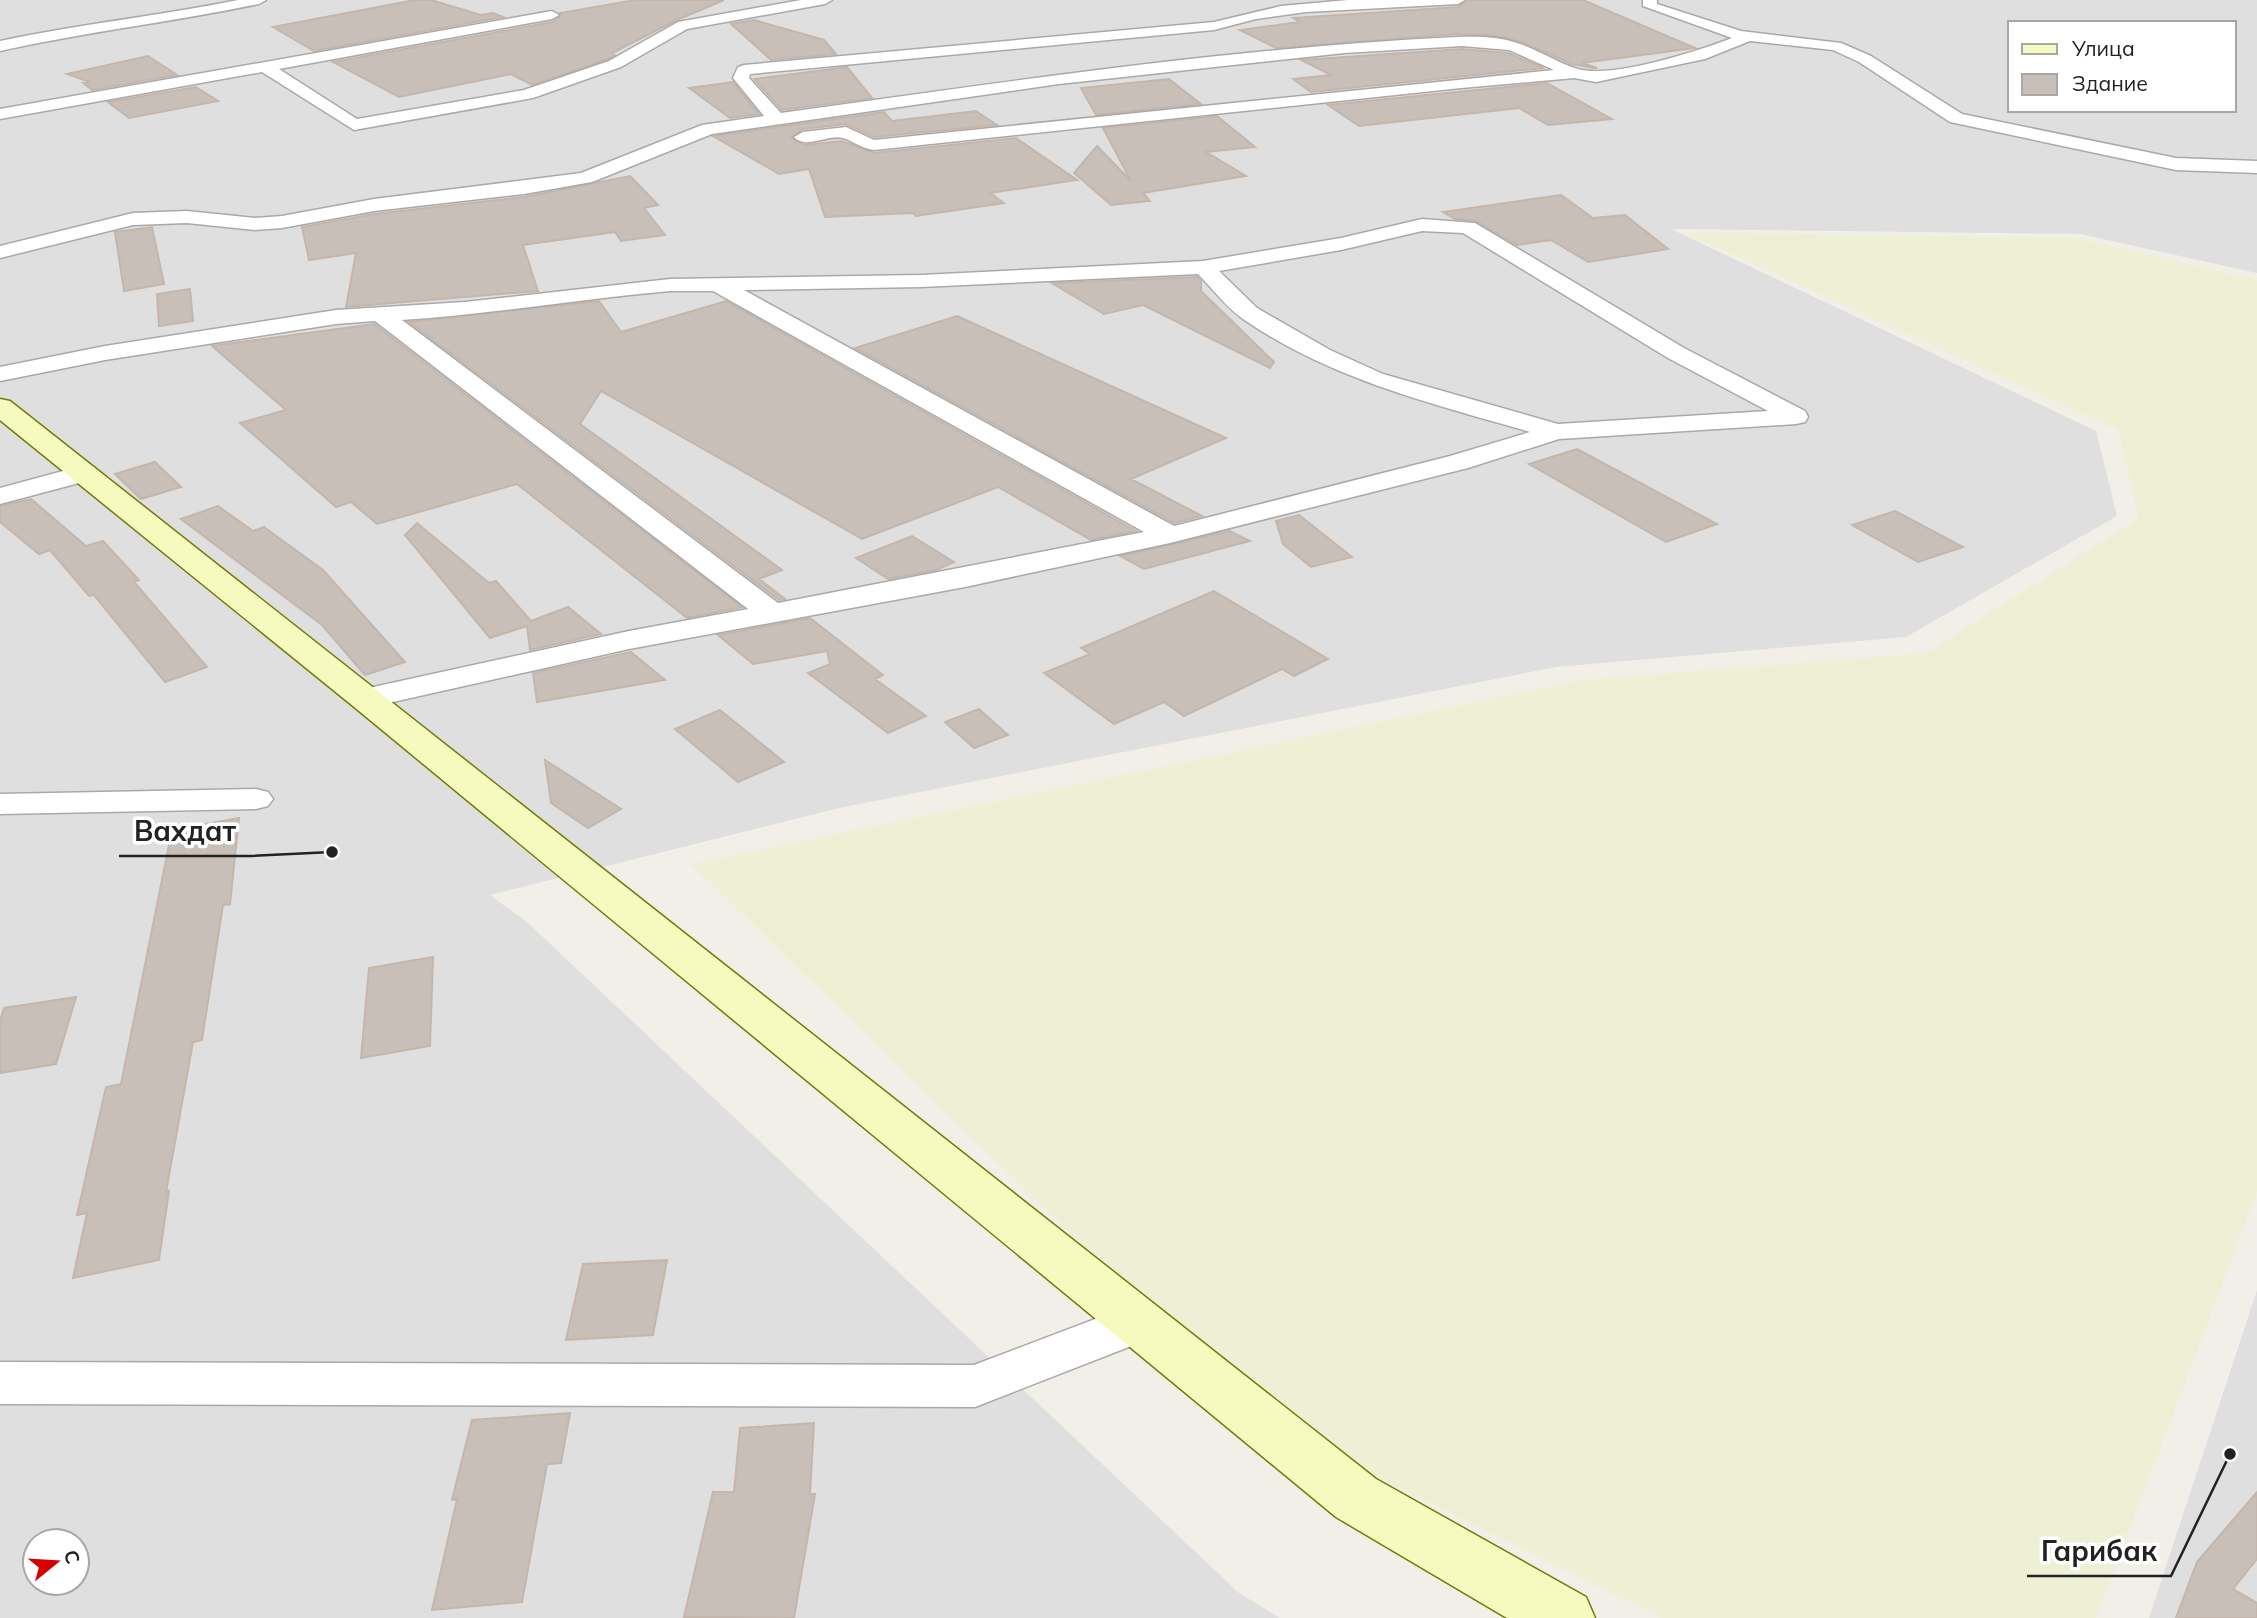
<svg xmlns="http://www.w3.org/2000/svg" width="2257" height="1618" font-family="Mulish,sans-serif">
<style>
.residential{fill:#e0dfdf;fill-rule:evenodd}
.farmland{fill:#eef0d5}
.building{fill:#c7bfb8;stroke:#c4b6ab;stroke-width:2}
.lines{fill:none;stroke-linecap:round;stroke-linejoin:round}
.street-casing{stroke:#a9a9a9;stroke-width:3}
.secondary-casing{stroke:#707d05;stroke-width:3}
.street{fill:#fff;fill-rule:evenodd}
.secondary{fill:#f7fabf;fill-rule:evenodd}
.leader{fill:none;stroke:#222;stroke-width:2.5}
.callout-dot{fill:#222;stroke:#fff;stroke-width:2.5}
.callout-label{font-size:28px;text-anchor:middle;font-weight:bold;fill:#222;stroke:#fff;stroke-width:7;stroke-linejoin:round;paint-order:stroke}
</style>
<rect width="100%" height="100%" fill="#f2efe9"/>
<path class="residential" d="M 0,0 L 2257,0 L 2257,273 L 2080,234 L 1671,229 L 2096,431 L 2117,516 L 1906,637 L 1556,667 L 839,808 L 490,895 L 528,923 L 1239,1593 L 1280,1618 L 0,1618 ZM 2010,23 L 2234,23 L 2234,110 L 2010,110 ZM 35,1541 L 77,1541 L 77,1583 L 35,1583 Z
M 2257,1290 L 2257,1618 L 2149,1618 Z"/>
<path class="farmland" d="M 1683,232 L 2077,238 L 2257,280 L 2257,1192 L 2096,1618 L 1662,1618 L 1263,1421 L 691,864 L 1582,680 L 1926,653 L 2139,518 L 2118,430 Z"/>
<path class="building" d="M 415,0 L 431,0 L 481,15 L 493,13 L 503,17 L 314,51 L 273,27 Z
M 635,0 L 724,0 L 677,20 L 612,53 L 615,55 L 608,59 L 532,85 L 511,74 L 399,97 L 333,62 L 552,22 L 560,17 L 560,13 Z
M 1467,0 L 1583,0 L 1695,48 L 1582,63 L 1597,68 L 1593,68 L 1572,64 L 1514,39 L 1489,35 L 1457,34 L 1276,48 L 1240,30 L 1300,22 L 1293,18 L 1458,7 Z
M 754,20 L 824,40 L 836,54 L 771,60 L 731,24 Z
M 1462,49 L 1508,53 L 1544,68 L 1311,92 L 1293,79 L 1331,75 L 1301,60 Z
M 148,56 L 177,75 L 92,90 L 83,83 L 90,82 L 67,74 Z
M 847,67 L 872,98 L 782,110 L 754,79 Z
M 1169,79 L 1201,104 L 1096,115 L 1081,88 Z
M 733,82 L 759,114 L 730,118 L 689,88 Z
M 1547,83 L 1612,119 L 1548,125 L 1519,108 L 1359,126 L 1328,105 Z
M 196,87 L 218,101 L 129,118 L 108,102 Z
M 976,111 L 997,125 L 874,137 L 846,124 L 803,129 L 791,138 L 805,145 L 842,141 L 874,153 L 1016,138 L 1077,180 L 990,193 L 1004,203 L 916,216 L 913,213 L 825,217 L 809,169 L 779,174 L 713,136 L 884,112 L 892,121 Z
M 1217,116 L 1255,147 L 1206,152 L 1246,176 L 1143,193 L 1150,201 L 1111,205 L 1074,173 L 1097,146 L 1131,181 L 1103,128 Z
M 630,176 L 658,205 L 644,208 L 665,235 L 621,241 L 615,232 L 523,245 L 538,291 L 346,307 L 356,253 L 309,260 L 302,227 L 374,214 L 524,197 Z
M 1561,195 L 1593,218 L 1625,215 L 1668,249 L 1588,262 L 1551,240 L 1517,245 L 1476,221 L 1455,219 L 1443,212 Z
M 152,227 L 164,284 L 124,291 L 115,232 Z
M 1197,277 L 1201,281 L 1201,291 L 1274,362 L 1270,368 L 1143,305 L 1104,314 L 1052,283 Z
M 190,289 L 193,321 L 159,326 L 157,294 Z
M 599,301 L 621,332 L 726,301 L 1136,531 L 1091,540 L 998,487 L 862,539 L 601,391 L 580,424 L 782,570 L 759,579 L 785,599 L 779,600 L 409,322 Z
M 957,316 L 1226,438 L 1131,479 L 1202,516 L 1174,523 L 855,348 Z
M 374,324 L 742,607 L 687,618 L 517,484 L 377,524 L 351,502 L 336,507 L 240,423 L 286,410 L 212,346 Z
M 1577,449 L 1717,524 L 1666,542 L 1529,464 Z
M 155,462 L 181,487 L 141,499 L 115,474 Z
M 31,499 L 86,546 L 103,541 L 139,580 L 134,582 L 207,667 L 165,682 L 94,595 L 89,596 L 50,550 L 39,554 L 0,522 L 0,506 Z
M 218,506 L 253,531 L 264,527 L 323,570 L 405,662 L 365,675 L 322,625 L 181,519 Z
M 1895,511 L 1963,547 L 1918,562 L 1852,525 Z
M 1299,515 L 1352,557 L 1311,567 L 1283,544 L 1276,521 Z
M 417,523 L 489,583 L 496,581 L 531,621 L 568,607 L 601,634 L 530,650 L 527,626 L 490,638 L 405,535 Z
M 1229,531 L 1250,541 L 1144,569 L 1120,556 Z
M 912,536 L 954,562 L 936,570 L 888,579 L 856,558 Z
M 1214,591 L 1328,659 L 1294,676 L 1282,669 L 1184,716 L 1164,702 L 1114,724 L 1044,673 L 1090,654 L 1081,648 Z
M 810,618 L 883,675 L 875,679 L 926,716 L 888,733 L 808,673 L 830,664 L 827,651 L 753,664 L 718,635 Z
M 631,652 L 665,680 L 537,702 L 533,673 Z
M 979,709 L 1008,735 L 974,748 L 945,722 Z
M 720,710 L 784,762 L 738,782 L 675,729 Z
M 545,760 L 621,809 L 588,828 L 551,803 Z
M 239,818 L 230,904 L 223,905 L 202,1040 L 193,1042 L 166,1192 L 169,1191 L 159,1260 L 73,1278 L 87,1213 L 77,1215 L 106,1087 L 121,1084 L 172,830 Z
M 433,957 L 430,1046 L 361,1058 L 369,968 Z
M 76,997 L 56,1064 L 0,1073 L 0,1021 L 4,1008 Z
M 667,1260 L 653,1335 L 566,1340 L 583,1264 Z
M 570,1413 L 561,1463 L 547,1464 L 522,1602 L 432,1610 L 457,1499 L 452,1500 L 472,1420 Z
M 814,1423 L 810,1494 L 815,1494 L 794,1618 L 684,1617 L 713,1492 L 734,1492 L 740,1428 Z
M 2257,1492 L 2257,1559 L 2233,1589 L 2257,1603 L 2257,1618 L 2176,1618 L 2197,1562 Z"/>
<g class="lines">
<g class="street-casing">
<path id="street" d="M 238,0 L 266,0 L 259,4 C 173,22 86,32 0,51 L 0,41 C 79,24 159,16 238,0 Z
M 801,0 L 832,0 L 825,4 L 687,29 L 621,67 L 533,98 L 354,130 L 262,72 L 0,119 L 0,109 L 552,11 L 559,15 L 552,19 L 279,69 L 357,119 L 524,90 L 609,61 L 678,22 Z
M 1348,0 L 1465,0 L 1458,4 L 1306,12 L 1256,19 L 1214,30 L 750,74 L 749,78 L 781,113 C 1005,82 1230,48 1457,37 C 1476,36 1503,37 1520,44 C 1540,51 1558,63 1578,69 C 1611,79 1699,51 1732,38 L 1643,6 L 1643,0 L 1657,0 L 1657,4 L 1741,31 L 1841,43 L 1871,56 L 1962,114 L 2176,158 L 2257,161 L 2257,173 L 2176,170 L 1950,122 L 1859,62 L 1833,50 L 1750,41 L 1705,59 L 1596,82 L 1574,78 L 1461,88 L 874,150 C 859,148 852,140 843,138 C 828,134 806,150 794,137 L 803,132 L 846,127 L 874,140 L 1554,70 L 1509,50 L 1462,46 L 1344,53 L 1059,84 L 712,134 L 592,182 L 524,194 L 374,211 L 282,228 L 255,230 L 187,223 L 133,225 L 0,258 L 0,246 L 133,213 L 187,211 L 255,218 L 282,216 L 374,199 L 581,173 L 702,125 L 764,116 L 733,78 L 738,67 L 744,65 L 1214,22 L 1281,6 Z
M 1422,219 L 1475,223 L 1684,348 L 1805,411 L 1808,417 L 1805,422 L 1796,424 L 1559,439 L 1468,468 L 1170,543 L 965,587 L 629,649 L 366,708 L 355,705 L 350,698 L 355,691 L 629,631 L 748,609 L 375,321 L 336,324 L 105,360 L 0,381 L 0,367 L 105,346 L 336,310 L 465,302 L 670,279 L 921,275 L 1203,261 L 1341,238 ZM 1422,231 L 1463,233 L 1668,358 L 1768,411 L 1558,424 L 1383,374 L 1330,350 L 1257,308 L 1219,271 L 1341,250 ZM 1198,274 C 1212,288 1226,307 1243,319 C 1330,379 1430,403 1530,432 L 1450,456 L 1174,526 L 744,290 L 921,287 ZM 670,291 L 713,291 L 1144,532 L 778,603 L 402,320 C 492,314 580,299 670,291 Z
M 85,465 L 94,467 L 98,473 L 94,479 L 0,504 L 0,488 Z
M 256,789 L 268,792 L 273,799 L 268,806 L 256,809 L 0,814 L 0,794 Z
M 1140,1302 L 1157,1308 L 1164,1322 L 1157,1336 L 975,1407 L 0,1404 L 0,1362 L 974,1365 Z"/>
</g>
<g class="secondary-casing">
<path id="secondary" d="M 0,399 L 10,401 L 1376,1479 L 1586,1597 L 1595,1618 L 1507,1618 L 1336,1517 L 353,706 L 0,420 Z"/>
</g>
<use href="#street" class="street"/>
<use href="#secondary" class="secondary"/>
</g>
<path class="leader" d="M332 852L250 856H119M2230 1454L2171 1576H2027"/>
<g class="callout-dot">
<circle cx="332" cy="852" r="7"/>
<circle cx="2230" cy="1454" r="7"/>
</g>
<g class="callout-label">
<text x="185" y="841">Вахдат</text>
<text x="2099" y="1561">Гарибак</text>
</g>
<rect x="2008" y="21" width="228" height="91" fill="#ffffff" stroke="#a7a7a7" stroke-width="2"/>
<rect x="2022" y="44" width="35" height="10" fill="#f7fabf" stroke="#a7a7a7" stroke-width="2"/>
<text x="2072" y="56" font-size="21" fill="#222222">Улица</text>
<rect x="2022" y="74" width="35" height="21" fill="#c7bfb8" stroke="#a7a7a7" stroke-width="2"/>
<text x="2072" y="91" font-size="21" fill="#222222">Здание</text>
<g transform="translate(56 1562) rotate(72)"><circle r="33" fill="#ffffff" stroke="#a7a7a7" stroke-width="2"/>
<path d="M0-5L12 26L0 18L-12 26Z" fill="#d40000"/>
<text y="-10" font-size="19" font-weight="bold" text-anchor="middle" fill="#222222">С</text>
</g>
</svg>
